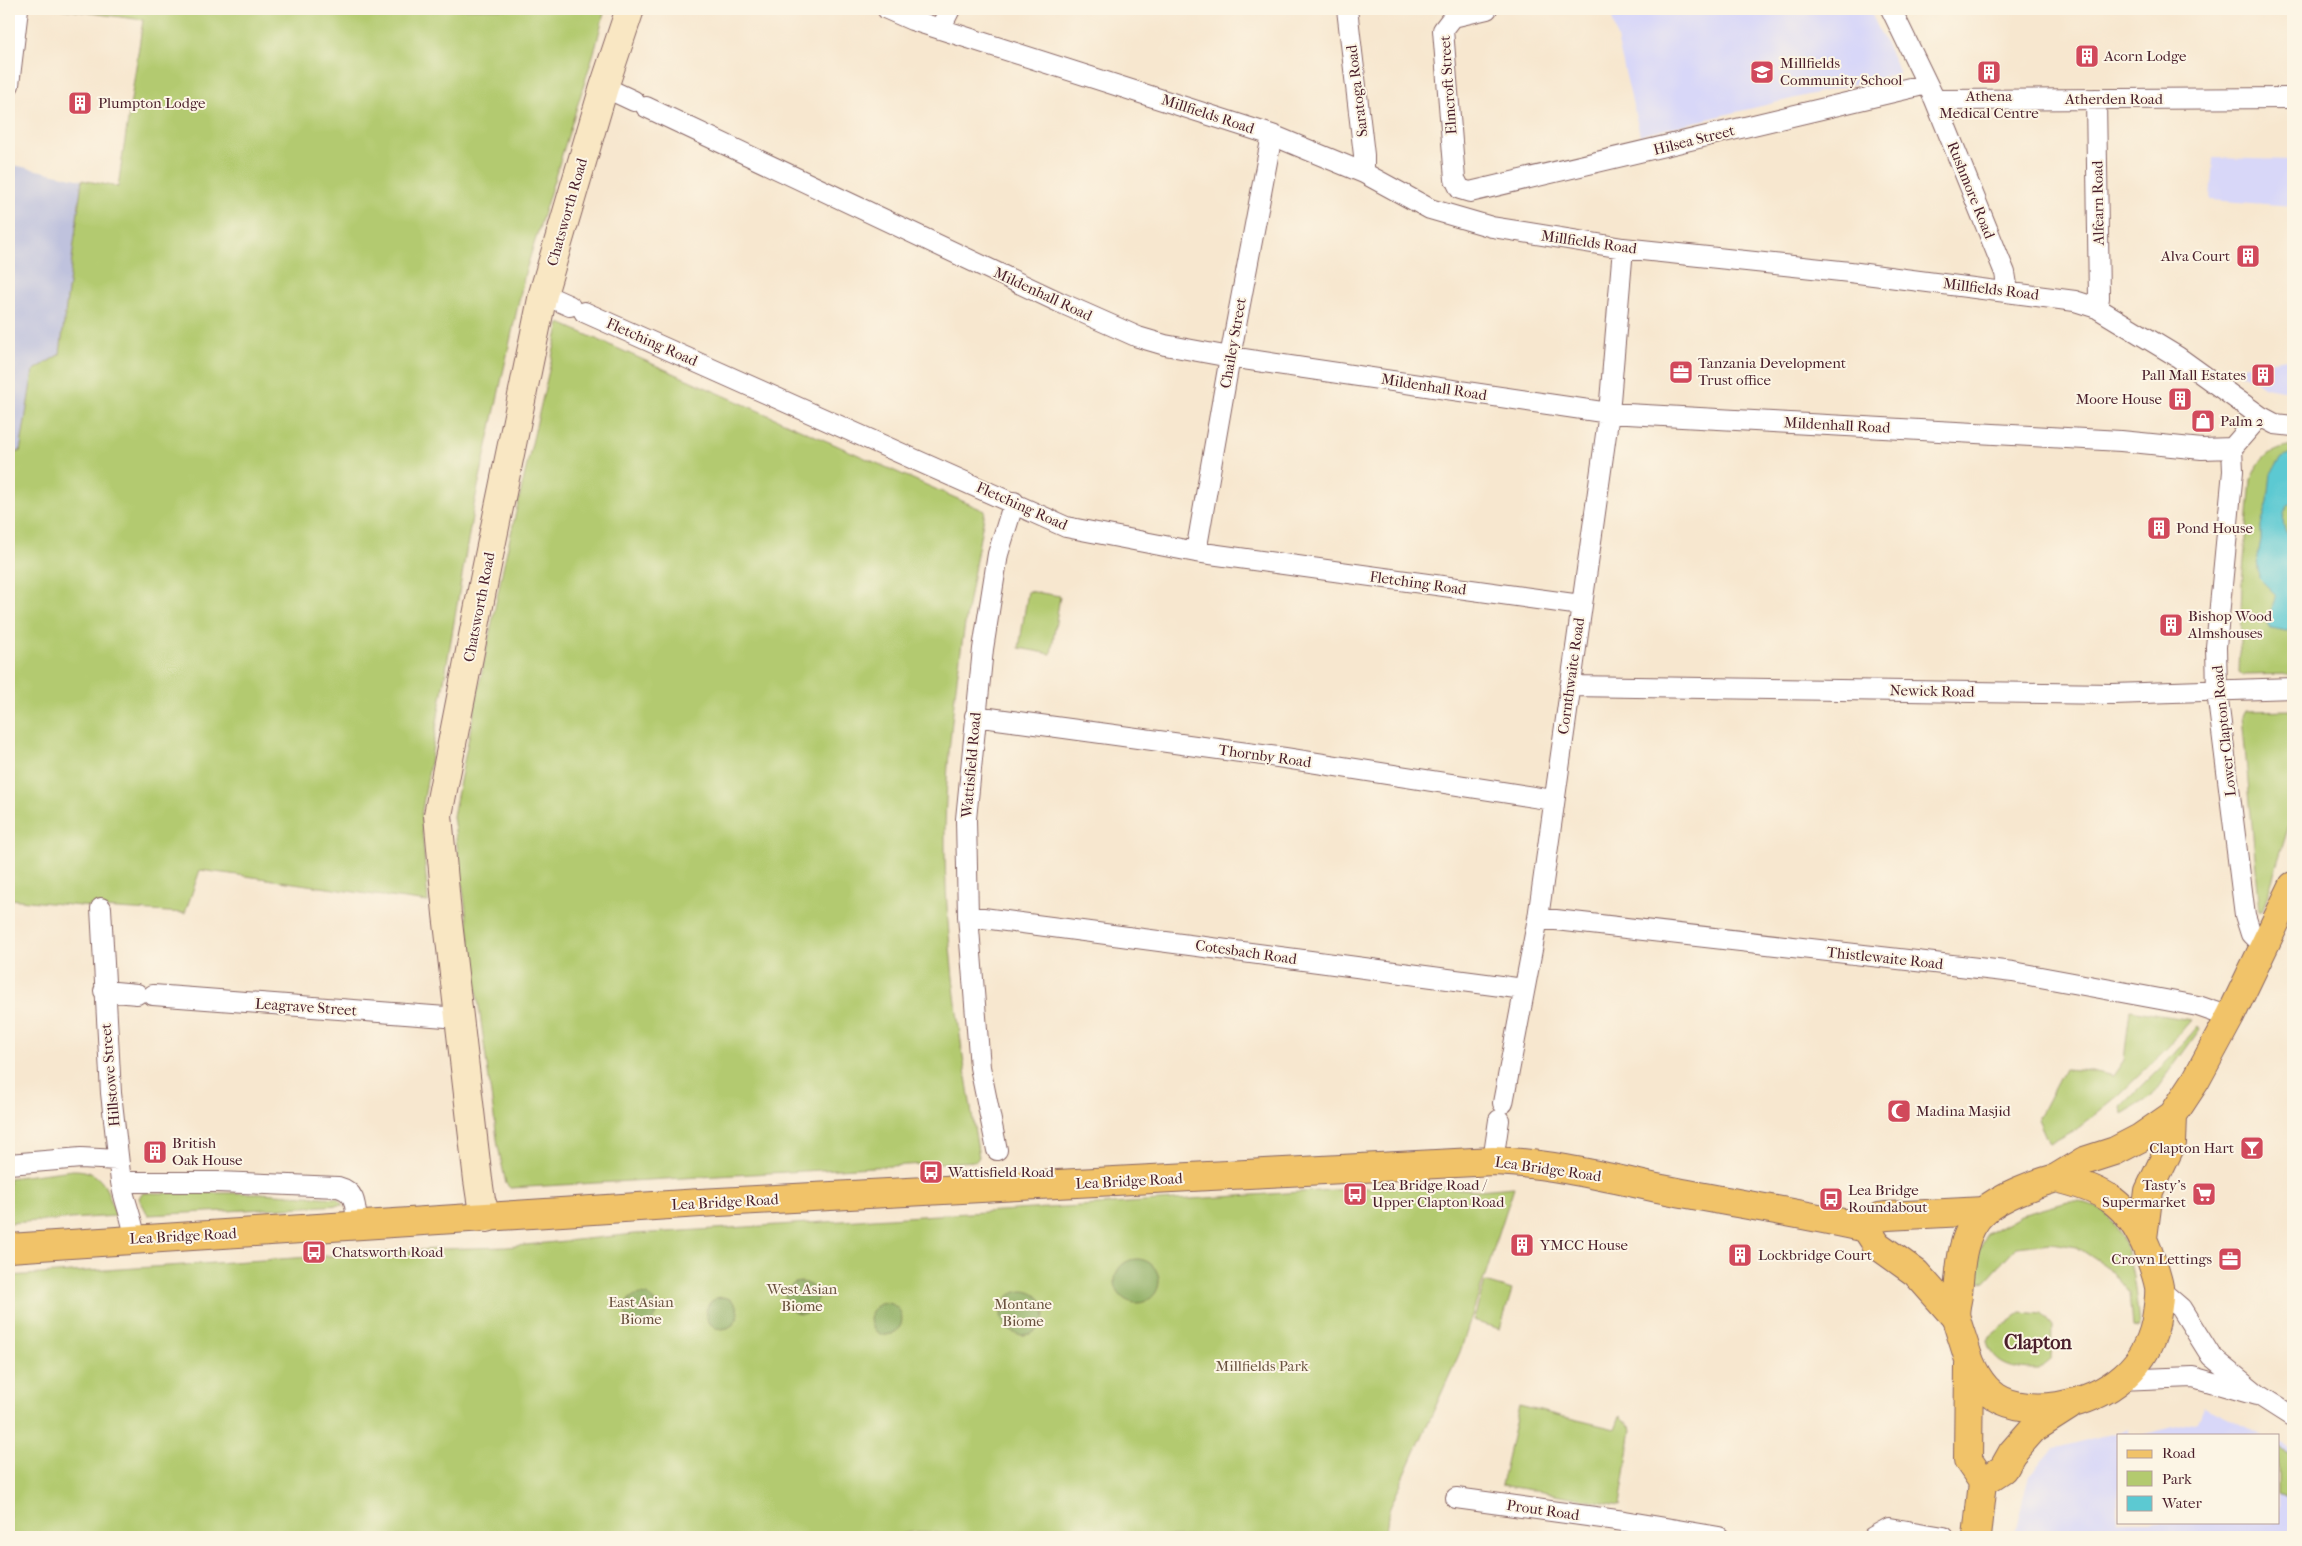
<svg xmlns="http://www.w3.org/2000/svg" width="2302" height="1546" font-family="'IM FELL French Canon',serif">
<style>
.built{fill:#d8d7f8}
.industrial{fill:#bfc2dd}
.green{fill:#b3ca6f;stroke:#7e744d}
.forest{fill:#8eae62;stroke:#6c6646}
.water{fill:#5cc9d2;stroke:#53747e}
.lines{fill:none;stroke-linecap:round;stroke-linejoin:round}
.street-casing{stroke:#876564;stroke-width:22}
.secondary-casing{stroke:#876564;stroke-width:30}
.primary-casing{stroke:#876564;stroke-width:30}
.highway-casing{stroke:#876564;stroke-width:30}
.street{stroke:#fff;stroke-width:20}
.secondary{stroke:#f9e7c3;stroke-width:28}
.primary{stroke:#f1c369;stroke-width:28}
.highway{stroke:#f1c369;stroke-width:28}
.labels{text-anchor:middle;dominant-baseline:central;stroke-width:4;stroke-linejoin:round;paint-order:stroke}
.poi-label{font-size:15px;fill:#4a1f2b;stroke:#fcf5e5;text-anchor:start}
.street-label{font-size:15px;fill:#4a1f2b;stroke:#fcf5e5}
.park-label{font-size:15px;fill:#6a523f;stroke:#fcf5e5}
.district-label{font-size:20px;font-weight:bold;fill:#4a1f2b;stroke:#fcf5e5}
</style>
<rect width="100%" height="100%" fill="#fcf5e5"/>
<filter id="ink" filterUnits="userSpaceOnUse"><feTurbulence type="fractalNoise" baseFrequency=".02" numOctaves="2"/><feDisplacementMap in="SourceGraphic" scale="10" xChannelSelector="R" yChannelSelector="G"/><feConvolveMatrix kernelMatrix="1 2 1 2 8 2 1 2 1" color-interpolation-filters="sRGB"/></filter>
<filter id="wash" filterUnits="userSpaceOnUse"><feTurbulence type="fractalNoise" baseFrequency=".0096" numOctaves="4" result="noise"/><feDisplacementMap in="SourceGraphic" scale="20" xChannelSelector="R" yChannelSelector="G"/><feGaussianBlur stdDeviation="1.12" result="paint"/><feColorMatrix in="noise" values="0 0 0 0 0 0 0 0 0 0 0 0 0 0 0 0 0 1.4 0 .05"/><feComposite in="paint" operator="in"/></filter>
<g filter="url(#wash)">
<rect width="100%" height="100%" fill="#f7e7cf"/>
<path class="built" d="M 1610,9 L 1869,9 L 1900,73 L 1640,135 Z
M 2213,158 L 2293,160 L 2293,206 L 2210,200 Z
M 2293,358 L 2293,392 L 2266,387 L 2230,368 Z
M 2204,1406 L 2263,1435 L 2141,1435 L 2198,1421 Z
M 2128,1429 L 2130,1435 L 2118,1435 L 2118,1522 L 2278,1522 L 2278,1442 L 2293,1450 L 2293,1520 L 2287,1537 L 2014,1537 L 2029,1475 L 2054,1449 Z"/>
<path class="industrial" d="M 9,164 L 82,180 L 60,354 L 33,371 L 20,453 L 13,467 L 9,467 Z"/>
<path class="green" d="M 62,9 L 605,9 L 596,46 L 525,273 L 474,505 L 421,816 L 428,902 C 352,893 276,879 200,870 L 185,913 L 101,908 L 9,899 L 9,467 L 13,467 L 15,452 L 20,452 L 33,371 L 60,354 L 82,180 L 118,187 L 143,20 Z
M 560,323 L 985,511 C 965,617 947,722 945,830 C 944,940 961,1049 979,1157 L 976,1161 L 510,1188 L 506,1184 L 498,1146 L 453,816 L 503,568 Z
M 2293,445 L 2293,674 L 2243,675 L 2239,672 L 2242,583 L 2251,480 C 2258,459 2271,448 2293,445 Z
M 1028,591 L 1060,596 L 1051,654 L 1019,648 Z
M 2293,710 L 2293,812 L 2263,910 L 2260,912 L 2242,716 L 2245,711 Z
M 2130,1010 L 2191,1020 L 2167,1048 L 2119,1095 L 2077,1129 L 2049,1144 L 2038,1119 L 2064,1069 L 2092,1071 L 2113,1076 L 2124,1060 Z
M 2198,1026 L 2200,1029 L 2151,1097 L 2123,1114 L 2122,1106 L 2171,1057 Z
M 72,1170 C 104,1169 108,1192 116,1216 L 9,1223 L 9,1178 Z
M 1424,1186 L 1478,1190 L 1514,1187 L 1460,1352 L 1389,1510 L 1385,1537 L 957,1537 C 934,1532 916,1528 893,1537 L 9,1537 L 9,1276 L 438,1249 L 506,1247 L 635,1234 L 1381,1187 Z
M 142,1193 L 260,1193 L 337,1198 L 343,1205 L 148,1215 L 139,1198 Z
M 2068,1202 C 2077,1202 2086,1202 2094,1206 C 2131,1223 2136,1292 2139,1328 L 2132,1327 L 2129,1293 L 2107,1267 L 2077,1247 L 2051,1243 L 2016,1247 L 1985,1281 L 1976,1283 L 1972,1263 L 1987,1234 L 2021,1215 Z
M 1485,1282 L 1512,1290 L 1500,1329 L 1473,1321 Z
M 2021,1312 L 2042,1314 L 2052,1326 L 2051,1359 L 2039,1369 C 2018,1369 1991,1367 1987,1340 L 1989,1337 Z
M 1519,1406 L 1615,1429 L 1620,1416 L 1632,1429 L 1620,1505 L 1501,1485 Z
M 2278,1448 L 2293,1455 L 2293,1486 L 2287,1498 L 2278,1494 Z"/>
<path class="forest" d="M1115 1281a22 22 0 1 1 44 0a22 22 0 1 1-44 0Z
M785 1298a16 16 0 1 1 32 0a16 16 0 1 1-32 0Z
M1001 1313a22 22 0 1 1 44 0a22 22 0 1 1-44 0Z
M625 1310a16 16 0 1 1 32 0a16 16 0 1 1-32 0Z
M706 1313a16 16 0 1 1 32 0a16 16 0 1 1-32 0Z
M870 1319a16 16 0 1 1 32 0a16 16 0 1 1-32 0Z"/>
<path class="water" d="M 2293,453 L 2293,501 C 2280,508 2280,532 2293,539 L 2293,630 L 2286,631 L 2271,628 L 2267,623 C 2267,612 2276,606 2276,595 L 2259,578 L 2257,560 L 2261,541 L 2261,526 L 2268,501 L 2271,473 L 2282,458 Z"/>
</g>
<g filter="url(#ink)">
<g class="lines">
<g class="street-casing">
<path id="street" d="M 887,9 L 912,20 L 1272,135 L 1364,173 L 1430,209 L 1492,227 L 1623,248 L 1850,272 L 2075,301 L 2097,308 L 2178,357 L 2260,416 L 2275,424 L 2293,426
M 1347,9 L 1364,155 L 1364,173
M 1487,9 L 1453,17 L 1443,30 L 1455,179 L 1460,189 L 1470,192 L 1927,84
M 1891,9 L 1935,100 L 2005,273 L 2008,291
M 940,29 L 950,9
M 9,85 L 18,9
M 604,87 L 634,101
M 2096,99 L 2099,298 L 2097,308
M 1935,100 L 2293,98
M 646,107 L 1059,302 L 1138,337 L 1165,345 L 1230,357 L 1609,413 L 2121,441 L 2202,449 L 2232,448 L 2260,416
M 543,294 L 570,306
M 584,312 L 1066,527 L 1196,552 L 1581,605
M 2232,448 L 2233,471 L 2216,647 L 2217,692 L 2245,915 L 2251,934 L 2264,947
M 1196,552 L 1230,357 L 1272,135
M 1570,686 L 2113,694 L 2293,688
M 975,716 L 1285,758 L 1553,800
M 101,908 L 111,1093 L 121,1182 C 124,1201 133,1219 135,1239
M 968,916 L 1524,989
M 1538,918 L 2013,972 L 2198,1006 L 2230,1017
M 104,991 L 137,994
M 153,995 L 459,1018
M 1503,1103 L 1538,918 L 1609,413 L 1623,248
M 997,1150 L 980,1067 L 968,916 L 966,819 L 983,649 L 998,554 L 1014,502
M 1493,1161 L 1499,1120
M 9,1164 L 81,1158 L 118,1160
M 121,1182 L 217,1182 L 338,1187 C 358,1192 355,1209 357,1226
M 2159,1289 L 2181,1308 L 2211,1356 L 2260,1396 L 2293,1417
M 2119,1380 L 2193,1377 L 2256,1395
M 1456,1498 L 1624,1521 L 1719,1537
M 1873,1537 L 1889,1528 L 1944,1537"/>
</g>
<g class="secondary-casing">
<path id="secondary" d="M 487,1218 L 481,1200 L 478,1180 L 447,914 L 438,815 L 484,580 L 543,294 L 604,87 L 630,9"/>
</g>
<g class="primary-casing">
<path id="primary" d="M 1866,1228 L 1879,1217 L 1887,1216 L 1984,1211
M 9,1248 L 700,1203 L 1493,1161 C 1551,1163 1610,1178 1667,1190 C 1733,1203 1800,1213 1866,1228 L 1877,1245 L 1916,1273 L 1955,1317"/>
</g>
<g class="highway-casing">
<path id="highway" d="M 2056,1178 C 2104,1189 2129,1203 2148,1251 C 2152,1263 2157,1275 2159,1287 C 2160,1295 2158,1305 2157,1313 C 2151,1366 2108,1398 2058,1406 C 2038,1409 2013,1408 1996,1397 C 1979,1385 1970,1365 1965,1347 C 1962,1337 1958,1327 1956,1318 C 1954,1311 1957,1302 1958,1295 C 1960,1267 1961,1232 1984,1211 C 2001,1196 2034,1184 2056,1178 Z
M 2056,1178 L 2084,1161 L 2115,1151 L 2140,1138 L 2173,1115 L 2196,1080 L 2230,1017 L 2293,886
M 2143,1238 L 2149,1191 L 2172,1143 L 2173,1115
M 1969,1364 L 1968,1460 L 1983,1482 L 1977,1537
M 1983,1482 L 2003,1469 L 2012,1453 L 2033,1429 L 2069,1406"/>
</g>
<use href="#street" class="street"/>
<use href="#secondary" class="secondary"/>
<use href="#primary" class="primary"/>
<use href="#highway" class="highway"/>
</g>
</g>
<defs>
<g id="building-square" transform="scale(1.25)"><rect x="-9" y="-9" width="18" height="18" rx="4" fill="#d1495b" stroke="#fcf5e5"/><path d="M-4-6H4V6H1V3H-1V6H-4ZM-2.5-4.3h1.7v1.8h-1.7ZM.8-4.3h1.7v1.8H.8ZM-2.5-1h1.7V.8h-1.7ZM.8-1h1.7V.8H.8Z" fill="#fff"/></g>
<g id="school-square" transform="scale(1.25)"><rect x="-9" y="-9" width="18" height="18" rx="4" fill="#d1495b" stroke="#fcf5e5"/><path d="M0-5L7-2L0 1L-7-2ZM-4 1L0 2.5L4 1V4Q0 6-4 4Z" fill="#fff"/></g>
<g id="office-square" transform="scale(1.25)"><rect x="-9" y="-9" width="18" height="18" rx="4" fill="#d1495b" stroke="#fcf5e5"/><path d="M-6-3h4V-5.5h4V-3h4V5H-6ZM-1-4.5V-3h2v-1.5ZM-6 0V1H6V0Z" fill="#fff"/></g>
<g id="shop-square" transform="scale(1.25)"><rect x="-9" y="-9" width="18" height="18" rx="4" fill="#d1495b" stroke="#fcf5e5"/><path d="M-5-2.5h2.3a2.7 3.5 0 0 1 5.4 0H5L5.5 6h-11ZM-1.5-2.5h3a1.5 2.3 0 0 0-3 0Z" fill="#fff"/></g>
<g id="mosque-square" transform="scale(1.25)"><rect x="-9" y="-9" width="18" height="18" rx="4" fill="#d1495b" stroke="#fcf5e5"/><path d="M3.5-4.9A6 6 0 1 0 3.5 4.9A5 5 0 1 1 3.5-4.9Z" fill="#fff"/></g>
<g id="bar-square" transform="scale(1.25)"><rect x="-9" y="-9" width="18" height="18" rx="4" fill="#d1495b" stroke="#fcf5e5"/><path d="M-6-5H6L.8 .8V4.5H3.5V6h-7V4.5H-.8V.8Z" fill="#fff"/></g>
<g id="bus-square" transform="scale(1.25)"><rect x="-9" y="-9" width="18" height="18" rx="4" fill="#d1495b" stroke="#fcf5e5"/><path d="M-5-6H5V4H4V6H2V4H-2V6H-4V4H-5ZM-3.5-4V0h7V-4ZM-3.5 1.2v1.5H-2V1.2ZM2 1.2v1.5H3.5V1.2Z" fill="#fff"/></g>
<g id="supermarket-square" transform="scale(1.25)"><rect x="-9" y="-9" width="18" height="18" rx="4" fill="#d1495b" stroke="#fcf5e5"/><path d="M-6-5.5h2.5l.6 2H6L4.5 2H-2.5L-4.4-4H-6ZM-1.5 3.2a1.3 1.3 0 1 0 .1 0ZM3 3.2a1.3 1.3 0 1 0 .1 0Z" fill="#fff"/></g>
</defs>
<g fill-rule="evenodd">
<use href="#building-square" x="2087" y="56"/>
<use href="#school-square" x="1762" y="72"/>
<use href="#building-square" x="1989" y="72"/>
<use href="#building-square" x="80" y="103"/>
<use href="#building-square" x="2248" y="256"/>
<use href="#office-square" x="1681" y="372"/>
<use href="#building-square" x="2263" y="375"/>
<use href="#building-square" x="2180" y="399"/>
<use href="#shop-square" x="2203" y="421"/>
<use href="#building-square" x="2159" y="528"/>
<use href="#building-square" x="2171" y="625"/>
<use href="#mosque-square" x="1899" y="1111"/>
<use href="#bar-square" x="2252" y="1148"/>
<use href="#building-square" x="155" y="1152"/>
<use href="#bus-square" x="931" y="1172"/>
<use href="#bus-square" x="1355" y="1194"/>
<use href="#supermarket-square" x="2204" y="1194"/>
<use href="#bus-square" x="1831" y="1199"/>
<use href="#building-square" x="1522" y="1245"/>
<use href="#bus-square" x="314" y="1252"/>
<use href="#building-square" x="1740" y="1255"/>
<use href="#office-square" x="2230" y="1259"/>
</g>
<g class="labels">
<g class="poi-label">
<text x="2104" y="56">Acorn Lodge</text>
<text x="1780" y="63">Millfields<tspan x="1780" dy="17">Community School</tspan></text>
<text x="1989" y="96" text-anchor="middle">Athena<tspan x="1989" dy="17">Medical Centre</tspan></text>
<text x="98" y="103">Plumpton Lodge</text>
<text x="2230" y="256" text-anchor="end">Alva Court</text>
<text x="1698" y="363">Tanzania Development<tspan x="1698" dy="17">Trust office</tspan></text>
<text x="2246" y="375" text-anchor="end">Pall Mall Estates</text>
<text x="2162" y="399" text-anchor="end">Moore House</text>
<text x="2220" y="421">Palm 2</text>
<text x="2176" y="528">Pond House</text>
<text x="2188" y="616">Bishop Wood<tspan x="2188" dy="17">Almshouses</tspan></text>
<text x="1916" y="1111">Madina Masjid</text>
<text x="172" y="1143">British<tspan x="172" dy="17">Oak House</tspan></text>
<text x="2234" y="1148" text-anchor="end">Clapton Hart</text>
<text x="948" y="1172">Wattisfield Road</text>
<text x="1372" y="1185">Lea Bridge Road /<tspan x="1372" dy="17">Upper Clapton Road</tspan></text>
<text x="2186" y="1185" text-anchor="end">Tasty's<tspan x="2186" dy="17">Supermarket</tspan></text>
<text x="1848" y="1190">Lea Bridge<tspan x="1848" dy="17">Roundabout</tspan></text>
<text x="1540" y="1245">YMCC House</text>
<text x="332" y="1252">Chatsworth Road</text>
<text x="1758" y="1255">Lockbridge Court</text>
<text x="2212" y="1259" text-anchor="end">Crown Lettings</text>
</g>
<g class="street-label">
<text transform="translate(1448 85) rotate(-94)">Elmcroft Street</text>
<text transform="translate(1357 91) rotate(-97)">Saratoga Road</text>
<text x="2114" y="99">Atherden Road</text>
<text transform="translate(1208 114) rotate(18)">Millfields Road</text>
<text transform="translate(1694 140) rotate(-14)">Hilsea Street</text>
<text transform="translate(1971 190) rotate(68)">Rushmore Road</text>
<text transform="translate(2098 203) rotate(-91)">Alfearn Road</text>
<text transform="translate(567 212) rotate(-74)">Chatsworth Road</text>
<text transform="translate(1589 242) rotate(8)">Millfields Road</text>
<text transform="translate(1991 289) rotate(7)">Millfields Road</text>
<text transform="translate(1043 294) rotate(25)">Mildenhall Road</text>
<text transform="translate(652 342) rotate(24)">Fletching Road</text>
<text transform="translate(1233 343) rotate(-80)">Chailey Street</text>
<text transform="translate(1434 387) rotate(9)">Mildenhall Road</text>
<text transform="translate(1837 425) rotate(3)">Mildenhall Road</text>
<text transform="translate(1022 506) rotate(24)">Fletching Road</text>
<text transform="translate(1418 583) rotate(8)">Fletching Road</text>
<text transform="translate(479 607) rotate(-79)">Chatsworth Road</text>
<text transform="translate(1571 676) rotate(-82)">Cornthwaite Road</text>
<text transform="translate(1932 691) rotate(1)">Newick Road</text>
<text transform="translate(2224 731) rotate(-96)">Lower Clapton Road</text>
<text transform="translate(1265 756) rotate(8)">Thornby Road</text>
<text transform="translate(971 765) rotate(-85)">Wattisfield Road</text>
<text transform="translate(1246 952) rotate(8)">Cotesbach Road</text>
<text transform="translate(1885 958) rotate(6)">Thistlewaite Road</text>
<text transform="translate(306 1007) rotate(4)">Leagrave Street</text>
<text transform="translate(110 1075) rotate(-95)">Hillstowe Street</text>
<text transform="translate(1548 1169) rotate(8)">Lea Bridge Road</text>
<text transform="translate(1129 1181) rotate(-3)">Lea Bridge Road</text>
<text transform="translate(725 1202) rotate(-3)">Lea Bridge Road</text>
<text transform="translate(183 1236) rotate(-3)">Lea Bridge Road</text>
<text transform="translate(1543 1510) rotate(8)">Prout Road</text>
</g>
<g class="park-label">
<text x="802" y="1289">West Asian<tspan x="802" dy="17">Biome</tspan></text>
<text x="641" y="1302">East Asian<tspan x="641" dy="17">Biome</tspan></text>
<text x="1023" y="1304">Montane<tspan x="1023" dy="17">Biome</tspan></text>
<text x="1262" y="1366">Millfields Park</text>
</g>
<g class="district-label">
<text x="2038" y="1342">Clapton</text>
</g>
</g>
<rect width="2302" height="1546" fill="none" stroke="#fcf5e5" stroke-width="30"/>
<rect x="2117" y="1434" width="162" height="90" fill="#fcf5e5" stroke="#b59f9b"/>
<rect x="2127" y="1450" width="25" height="8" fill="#f1c369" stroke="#b59f9b"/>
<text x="2162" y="1458" font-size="15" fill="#4a1f2b">Road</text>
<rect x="2127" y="1471" width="25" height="15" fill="#b3ca6f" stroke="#b59f9b"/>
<text x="2162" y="1484" font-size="15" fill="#4a1f2b">Park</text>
<rect x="2127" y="1496" width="25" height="15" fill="#5cc9d2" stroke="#b59f9b"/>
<text x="2162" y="1508" font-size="15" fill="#4a1f2b">Water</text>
</svg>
